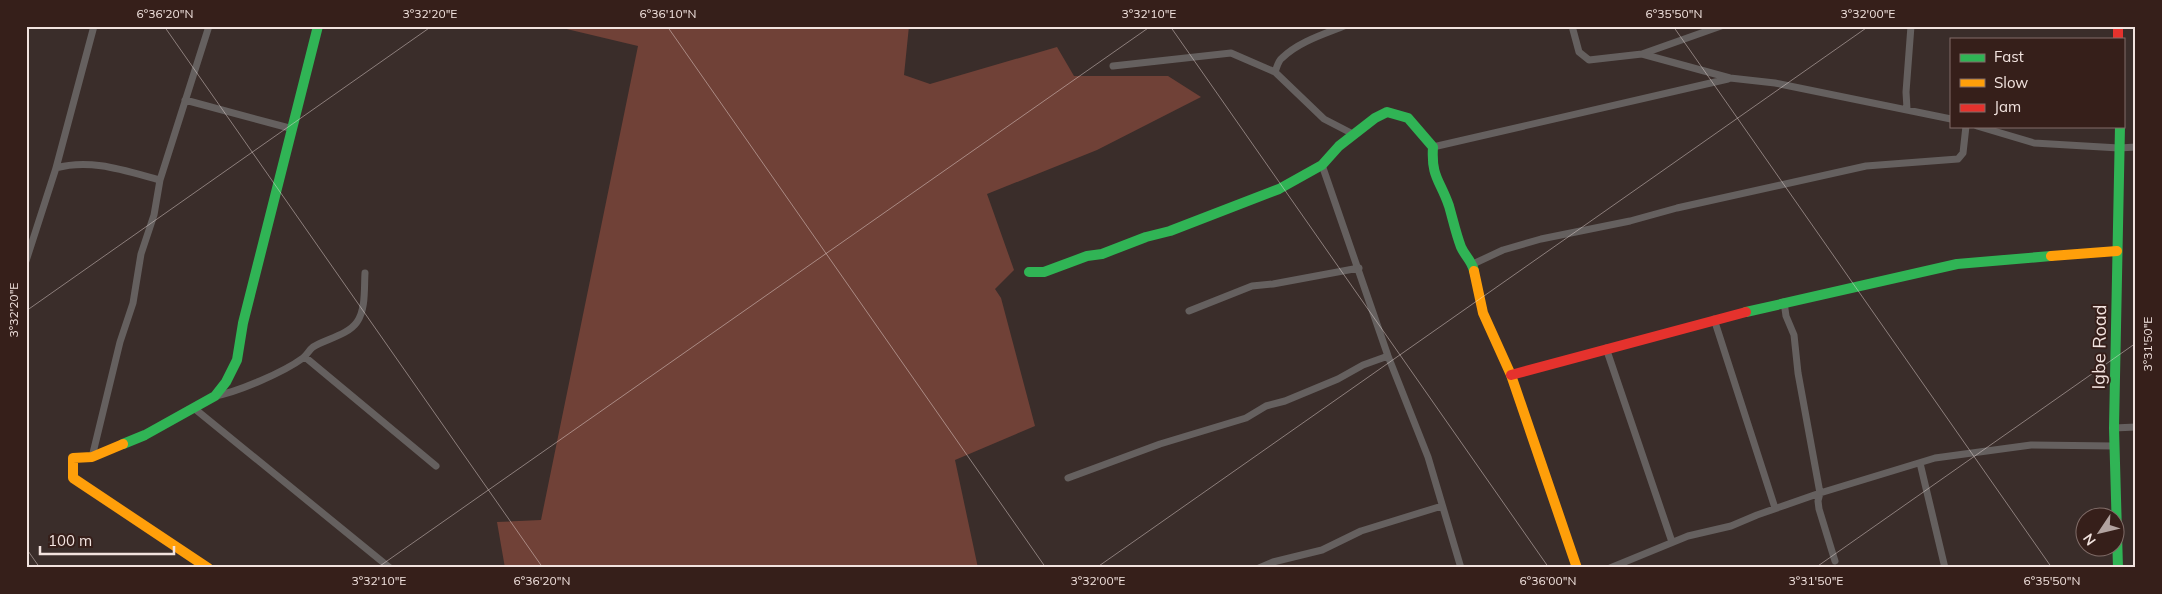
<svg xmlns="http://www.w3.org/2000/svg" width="2162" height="594" font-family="Mulish,sans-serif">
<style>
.green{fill:#704137}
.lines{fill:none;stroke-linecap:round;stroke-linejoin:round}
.street{stroke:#65605f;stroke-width:7}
.fast{stroke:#30b455;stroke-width:10}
.slow{stroke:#ff9f0a;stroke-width:10}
.jam{stroke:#e5322d;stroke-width:10}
.ticks{fill:none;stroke:#f2e3df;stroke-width:1;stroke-opacity:0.45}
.labels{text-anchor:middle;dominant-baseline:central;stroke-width:4;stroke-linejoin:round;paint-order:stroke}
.street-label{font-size:18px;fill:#f2e3df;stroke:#361f1a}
.neatline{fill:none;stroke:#f2e3df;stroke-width:2}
.ticks-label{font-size:12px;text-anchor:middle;fill:#f2e3df}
</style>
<rect width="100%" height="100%" fill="#3a2d2a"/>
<path class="green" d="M 554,26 L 909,26 L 904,75 L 930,84 L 1057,47 L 1074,76 L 1168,76 L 1201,97 L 1097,150 L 987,194 L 1014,270 L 995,289 L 1001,298 L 1035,426 L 955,460 L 978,568 L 505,568 L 497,522 L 541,520 L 638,46 Z"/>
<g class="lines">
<path class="street" d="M 1572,26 L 1579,52 L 1589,60 L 1642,54 L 1721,26
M 1642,54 L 1730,78 L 1775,83 L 1951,119
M 1113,66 L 1231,53 L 1275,72 L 1324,119 L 1353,134
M 1275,72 C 1277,67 1278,61 1282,58 C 1298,42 1324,34 1344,26
M 185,100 L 293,129
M 1907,109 L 1906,92 L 1911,26
M 1977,126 L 2034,143 L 2119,148 L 2136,147
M 1433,147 L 1728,79
M 1322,165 L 1388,356 L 1428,457 L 1461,568
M 56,168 C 91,158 126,171 160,180
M 26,261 L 56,168 L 94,26
M 1473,264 L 1503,250 L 1541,239 L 1630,221 L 1677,208 L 1866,166 L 1958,159 L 1963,153 L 1966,126
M 1784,302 L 1786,316 L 1794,335 L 1798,373 L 1820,493 L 1818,501 L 1819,509 L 1835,561
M 1189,311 L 1252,286 L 1273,284 L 1359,268
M 1714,319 L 1775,508
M 1606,348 L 1672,542
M 305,357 L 436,466
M 215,396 C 238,392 284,372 303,358 C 307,355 309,350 313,347 C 326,339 348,335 357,322 C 366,309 364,288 365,273
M 195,409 L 390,568
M 2114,428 L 2136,427
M 92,457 L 120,342 L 133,303 L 141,254 L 154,215 L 160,180 L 209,26
M 1920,463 L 1945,568
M 1068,478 L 1160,444 L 1246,418 L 1266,406 L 1285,401 L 1338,379 L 1363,365 L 1388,356
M 1259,568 L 1273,562 L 1322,550 L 1361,531 L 1442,506
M 1610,568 L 1688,536 L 1731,526 L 1757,515 L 1820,493 L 1935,458 L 2031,445 L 2114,446"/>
<path class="fast" d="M 1029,272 L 1044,272 L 1087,256 L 1102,254 L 1146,237 L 1170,231 L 1279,189 L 1322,165 L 1339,146 L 1375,118 L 1387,112 L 1408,118 L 1433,147 C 1431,177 1440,180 1449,206 C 1453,220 1456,234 1461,247 C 1465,256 1472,261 1474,271
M 1746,312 L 1957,264 L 2051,256
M 123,444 L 145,435 L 215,396 L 226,382 L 237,360 L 243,323 L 318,26
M 2118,568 L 2114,428 L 2120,126"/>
<path class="slow" d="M 2051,256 L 2117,251
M 1474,271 L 1483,313 L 1511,375 L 1577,568
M 123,444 L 92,457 L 73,458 L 73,478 L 208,568"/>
<path class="jam" d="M 2118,26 L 2118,39
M 1511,375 L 1746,312"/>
</g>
<path class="ticks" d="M 164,26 L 543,568M 667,26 L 1046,568M 1170,26 L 1549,568M 1673,26 L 2052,568M 26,311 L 432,26M 26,548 L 40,568M 377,568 L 1151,26M 1096,568 L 1869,26M 1815,568 L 2136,343"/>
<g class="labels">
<g class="street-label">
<text transform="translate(2099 347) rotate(-89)">Igbe Road</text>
</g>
</g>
<rect width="2162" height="594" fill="none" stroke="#361f1a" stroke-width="55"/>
<rect x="1950" y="38" width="175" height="90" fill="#361f1a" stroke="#816d69"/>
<rect x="1960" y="54" width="25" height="8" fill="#30b455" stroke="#816d69"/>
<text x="1994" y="62" font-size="15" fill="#f2e3df">Fast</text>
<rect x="1960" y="79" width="25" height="8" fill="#ff9f0a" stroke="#816d69"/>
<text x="1994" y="88" font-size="15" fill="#f2e3df">Slow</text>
<rect x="1960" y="104" width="25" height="8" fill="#e5322d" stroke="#816d69"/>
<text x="1994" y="112" font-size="15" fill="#f2e3df">Jam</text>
<g transform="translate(2100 532) rotate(235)"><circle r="24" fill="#361f1a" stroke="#816d69"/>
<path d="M0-4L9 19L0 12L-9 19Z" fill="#b2a3a0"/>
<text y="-8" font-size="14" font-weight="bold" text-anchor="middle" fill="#f2e3df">N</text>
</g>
<path d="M40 546v8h134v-8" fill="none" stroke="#f2e3df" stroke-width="2.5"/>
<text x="48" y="546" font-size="15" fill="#f2e3df" stroke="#361f1a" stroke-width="4" paint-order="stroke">100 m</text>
<rect x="28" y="28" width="2106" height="538" class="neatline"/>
<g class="ticks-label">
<text x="165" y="18">6°36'20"N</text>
<text x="430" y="18">3°32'20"E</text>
<text x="668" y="18">6°36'10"N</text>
<text x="1149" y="18">3°32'10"E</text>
<text x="1674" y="18">6°35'50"N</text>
<text x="1868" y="18">3°32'00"E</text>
<text transform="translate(14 310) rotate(-90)" y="4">3°32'20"E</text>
<text transform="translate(2148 344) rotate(-90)" y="4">3°31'50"E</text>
<text x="379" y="585">3°32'10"E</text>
<text x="542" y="585">6°36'20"N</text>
<text x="1098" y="585">3°32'00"E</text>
<text x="1548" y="585">6°36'00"N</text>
<text x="1816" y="585">3°31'50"E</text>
<text x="2052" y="585">6°35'50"N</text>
</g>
</svg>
